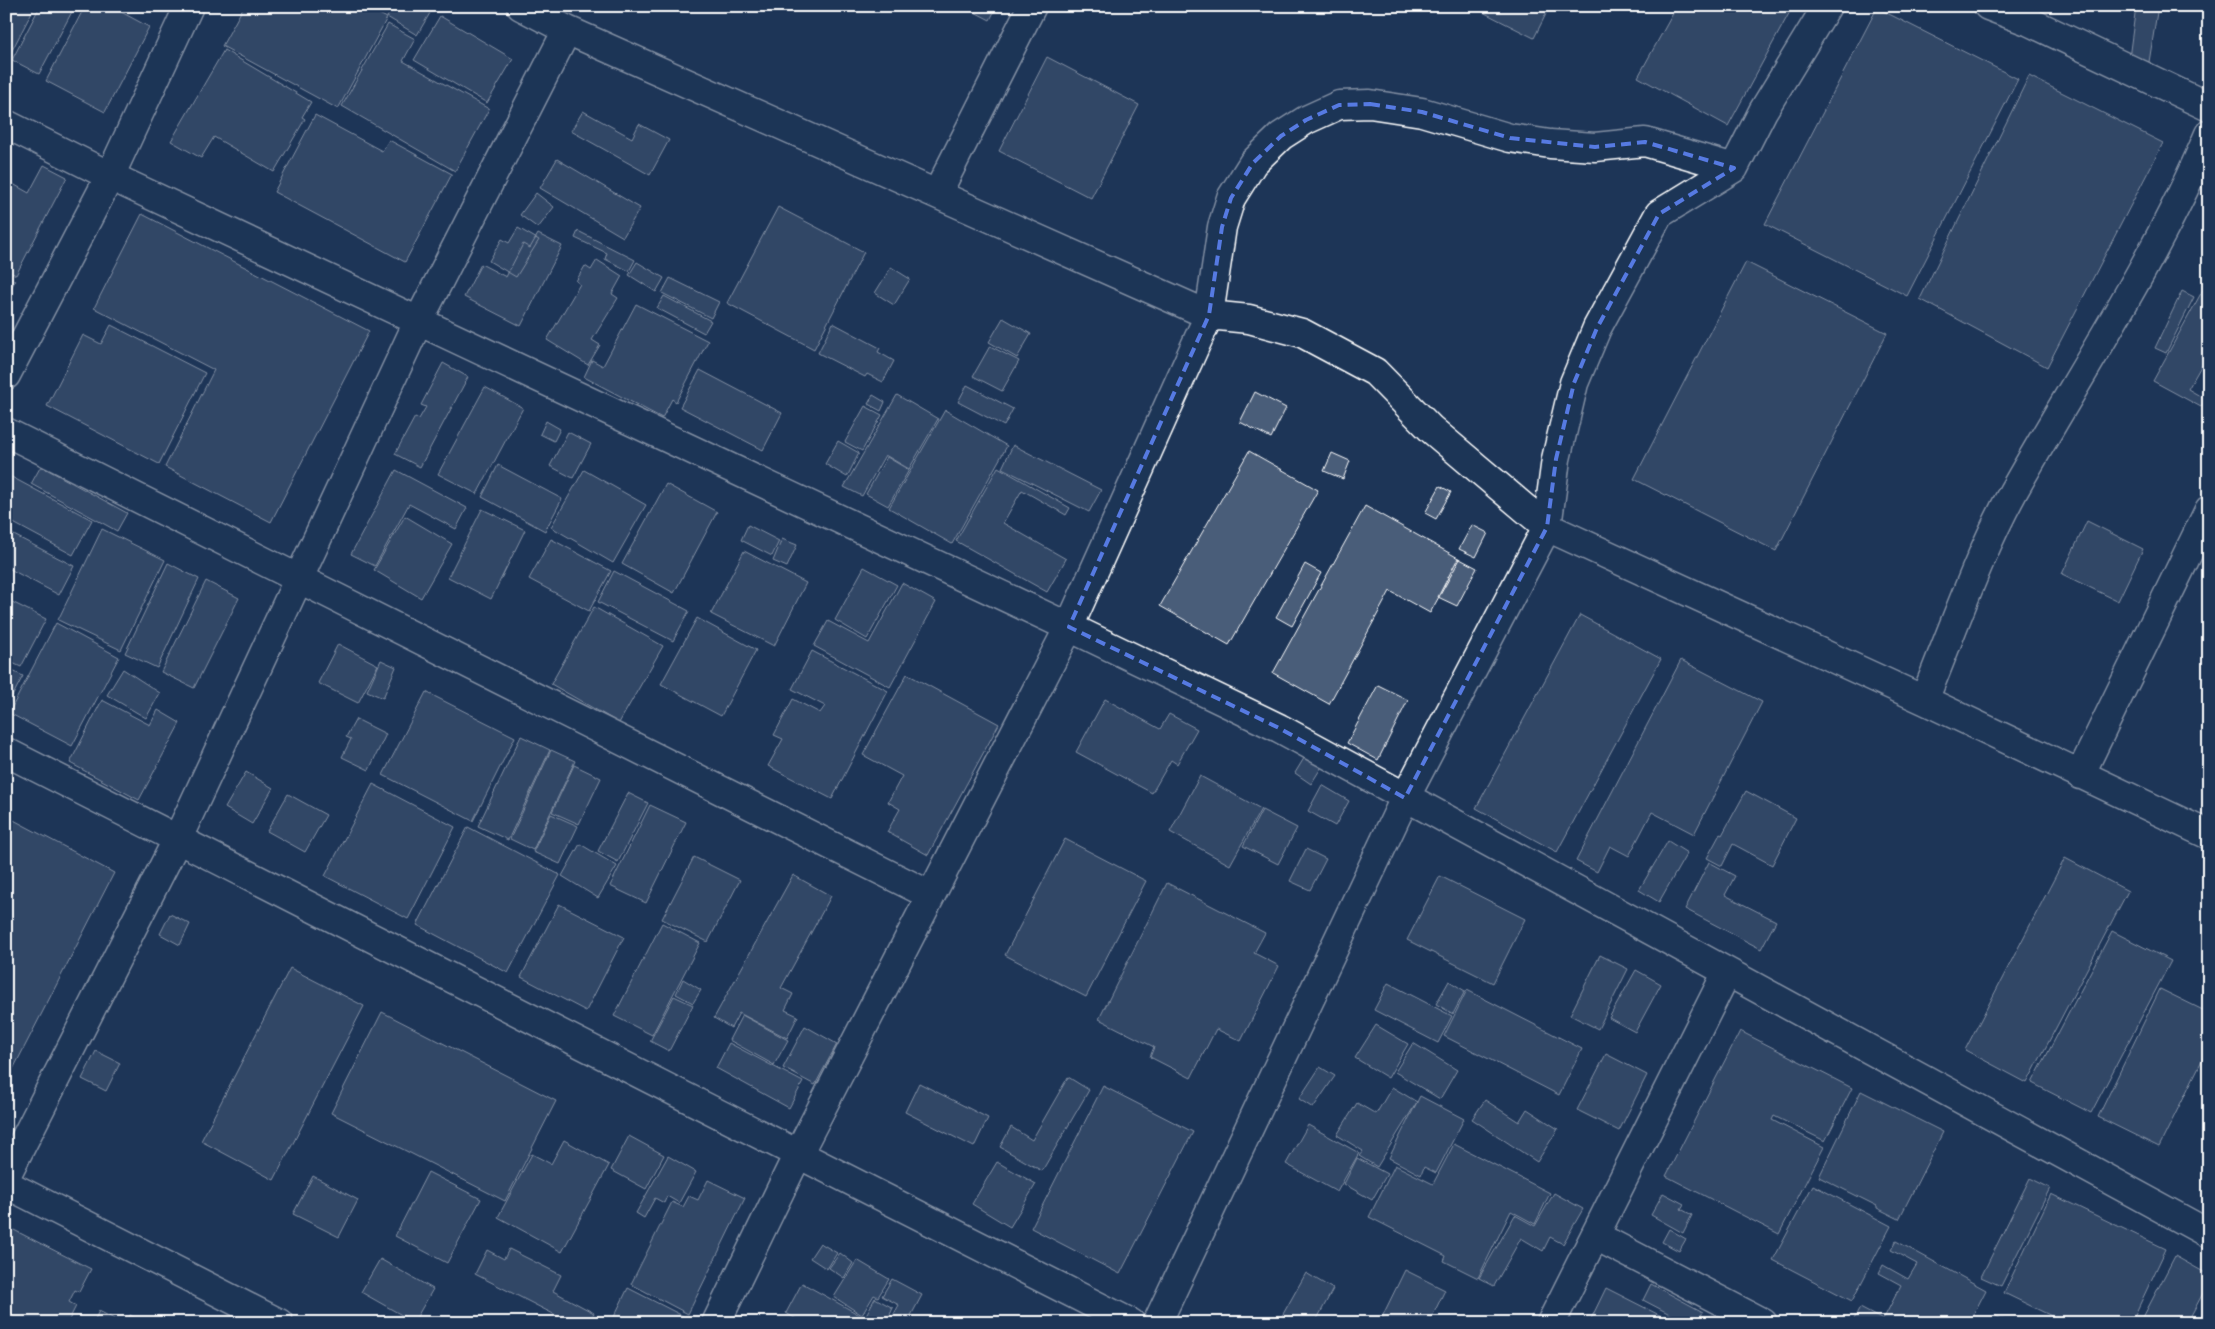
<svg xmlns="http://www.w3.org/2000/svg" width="2215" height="1329" font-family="Caveat,sans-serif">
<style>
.building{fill:#4a5d79;stroke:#fff}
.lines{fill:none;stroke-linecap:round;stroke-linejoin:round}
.minor-casing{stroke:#fff;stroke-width:31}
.minor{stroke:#1d3557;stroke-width:28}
.marked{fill:none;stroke:#567ae2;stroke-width:4;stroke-dasharray:10 6;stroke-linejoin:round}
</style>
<rect width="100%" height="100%" fill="#1d3557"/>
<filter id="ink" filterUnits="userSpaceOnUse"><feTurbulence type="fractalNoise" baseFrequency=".02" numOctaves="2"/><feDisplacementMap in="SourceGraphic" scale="10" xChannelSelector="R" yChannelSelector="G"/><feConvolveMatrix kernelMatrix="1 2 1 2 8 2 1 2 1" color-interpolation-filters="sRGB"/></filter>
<g filter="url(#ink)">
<path class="building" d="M 11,6 L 35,6 L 7,60 L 6,16 Z
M 40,6 L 75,6 L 39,74 L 12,60 Z
M 85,6 L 110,6 L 149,27 L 105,112 L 46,81 Z
M 244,6 L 364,6 L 387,18 L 338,109 L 222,46 Z
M 394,6 L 419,6 L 430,13 L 417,35 L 387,17 Z
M 963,6 L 997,6 L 990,20 Z
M 1471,6 L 1550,6 L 1534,38 Z
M 1677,6 L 1793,6 L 1728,126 L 1638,77 Z
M 2136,6 L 2158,6 L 2149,62 L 2129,58 Z
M 1877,8 L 2018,79 L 1907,296 L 1765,224 Z
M 440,16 L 513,59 L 487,103 L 414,60 Z
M 388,24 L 415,39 L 403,61 L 489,109 L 455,171 L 342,106 Z
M 224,50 L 311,102 L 302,117 L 305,119 L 274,172 L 214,137 L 201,158 L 171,141 Z
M 1047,57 L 1139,105 L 1091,198 L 999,151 Z
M 2029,76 L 2163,143 L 2047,367 L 1920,299 Z
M 583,111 L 632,138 L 639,124 L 669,140 L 650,175 L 571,131 Z
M 315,115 L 382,151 L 389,140 L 452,174 L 405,262 L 274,192 Z
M 557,159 L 640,208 L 623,237 L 540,188 Z
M 44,165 L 67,177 L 16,275 L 6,270 L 6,180 L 29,193 Z
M 536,193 L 554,207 L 538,228 L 520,215 Z
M 778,207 L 864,252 L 814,349 L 727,303 Z
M 142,214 L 369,331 L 271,522 L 165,467 L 214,370 L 94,308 Z
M 518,228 L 539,240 L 516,277 L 489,261 L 502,239 L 509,243 Z
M 578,231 L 635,260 L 629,271 L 605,259 L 607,253 L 575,238 Z
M 538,234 L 562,246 L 521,326 L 464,297 L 481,264 L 506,277 L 523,244 L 530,248 Z
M 597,260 L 622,276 L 612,294 L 618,298 L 592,340 L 600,345 L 588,365 L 547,340 L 580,284 L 576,281 L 585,266 L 591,270 Z
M 637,262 L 664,278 L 656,292 L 629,275 Z
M 1746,262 L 1887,333 L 1776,551 L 1634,479 Z
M 891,267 L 910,279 L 894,305 L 875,293 Z
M 6,275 L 15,281 L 6,296 Z
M 670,278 L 719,302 L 711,318 L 662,293 Z
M 2205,286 L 2209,289 L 2209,352 L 2188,389 L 2205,399 L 2201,407 L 2153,381 Z
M 2182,291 L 2194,297 L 2166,353 L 2155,348 Z
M 664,296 L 711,321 L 704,333 L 657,308 Z
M 636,304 L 708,341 L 676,402 L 672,399 L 662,418 L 584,377 L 592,360 L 603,366 Z
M 1003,318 L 1031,334 L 1017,358 L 989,342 Z
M 833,323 L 880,348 L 878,352 L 894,361 L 883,382 L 867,374 L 865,377 L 818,353 Z
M 111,325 L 205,373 L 159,464 L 47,406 L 83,335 L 101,344 Z
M 990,346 L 1019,361 L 1002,391 L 973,376 Z
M 443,363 L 468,377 L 420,467 L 395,454 L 415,417 L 419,419 L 426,407 L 421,405 Z
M 700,370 L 782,413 L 763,450 L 680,407 Z
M 967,385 L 1013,409 L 1004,426 L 958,402 Z
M 485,387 L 523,408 L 477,494 L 438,474 Z
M 1255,392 L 1286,408 L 1271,438 L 1240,422 Z
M 873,395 L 885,402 L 881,411 L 868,404 Z
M 897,395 L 938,419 L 909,469 L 885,455 L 862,496 L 844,487 Z
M 865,406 L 882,415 L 862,451 L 845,442 Z
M 945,410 L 1007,446 L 952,544 L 889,508 Z
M 546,421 L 560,429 L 554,441 L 540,434 Z
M 568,432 L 591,444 L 573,478 L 550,466 Z
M 838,441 L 859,453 L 847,477 L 825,464 Z
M 1013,445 L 1101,490 L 1089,512 L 1002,468 Z
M 1249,451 L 1318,490 L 1229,645 L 1160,606 Z
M 1332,453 L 1350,461 L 1343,479 L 1324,471 Z
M 887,457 L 909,470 L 888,506 L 866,494 Z
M 498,465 L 562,499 L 545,531 L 482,497 Z
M 41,466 L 127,513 L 117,531 L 31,484 Z
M 998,467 L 1070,508 L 1066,515 L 1022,490 L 1003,523 L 1066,559 L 1047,592 L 956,541 Z
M 396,470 L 467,508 L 456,529 L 409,504 L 375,566 L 351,554 Z
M 584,470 L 646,505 L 613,563 L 551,527 Z
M 6,474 L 92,520 L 73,555 L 6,519 Z
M 666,484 L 717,512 L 674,593 L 622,564 Z
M 1440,486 L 1451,492 L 1436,519 L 1425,513 Z
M 1365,506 L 1460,559 L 1430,613 L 1390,591 L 1329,704 L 1273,673 Z
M 482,509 L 525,530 L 491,599 L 448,577 Z
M 405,516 L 452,544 L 421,598 L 374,570 Z
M 2087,521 L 2143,549 L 2118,601 L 2062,574 Z
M 748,525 L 779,541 L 772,556 L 741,540 Z
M 1472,525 L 1488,533 L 1476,557 L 1459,549 Z
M 102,529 L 165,560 L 121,650 L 58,620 Z
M 6,531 L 74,566 L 59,595 L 6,567 Z
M 551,539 L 611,571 L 589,611 L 529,579 Z
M 782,539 L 797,545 L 787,567 L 773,561 Z
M 744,551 L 806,583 L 774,646 L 711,614 Z
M 1458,558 L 1477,568 L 1457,606 L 1438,597 Z
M 168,563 L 199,579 L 157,668 L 125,653 Z
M 1305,564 L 1321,573 L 1292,626 L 1276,617 Z
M 864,567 L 897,585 L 867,639 L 835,620 Z
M 614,571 L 689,611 L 673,641 L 598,602 Z
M 206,581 L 239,598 L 194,688 L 161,672 Z
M 902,583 L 936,602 L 890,687 L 814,646 L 828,621 L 869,643 Z
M 6,599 L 46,619 L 21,667 L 6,660 Z
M 594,607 L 663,646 L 619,723 L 551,684 Z
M 1580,615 L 1661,659 L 1557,852 L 1476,808 Z
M 697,618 L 756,650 L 721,716 L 661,684 Z
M 56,623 L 119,657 L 72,746 L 9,713 Z
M 338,644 L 378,665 L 358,703 L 318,683 Z
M 812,651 L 888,691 L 832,799 L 768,766 L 783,739 L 774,735 L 793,699 L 820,713 L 825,706 L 792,689 Z
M 381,660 L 396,667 L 383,698 L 367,691 Z
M 1681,660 L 1762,702 L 1694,834 L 1652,812 L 1629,856 L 1610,846 L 1597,872 L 1576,861 Z
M 6,668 L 23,676 L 6,708 Z
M 123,669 L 160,693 L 146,718 L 107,695 Z
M 907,674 L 999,724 L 928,855 L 887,832 L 900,809 L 888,802 L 902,776 L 863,755 Z
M 1378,685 L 1408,700 L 1378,760 L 1347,743 Z
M 426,692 L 515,737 L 473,821 L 383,775 Z
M 1105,699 L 1160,729 L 1169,714 L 1197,729 L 1177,764 L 1171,760 L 1152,793 L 1076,752 Z
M 102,700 L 150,725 L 158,710 L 180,723 L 139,800 L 70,763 Z
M 356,719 L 386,734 L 369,770 L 342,757 L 351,739 L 346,737 Z
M 521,736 L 550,750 L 508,840 L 478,826 Z
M 551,750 L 575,761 L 533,850 L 510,839 Z
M 1309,750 L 1326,760 L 1311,784 L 1295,773 Z
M 574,765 L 601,778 L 579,824 L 552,812 Z
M 246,772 L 273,788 L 252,824 L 225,808 Z
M 1200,776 L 1261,809 L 1230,865 L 1170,832 Z
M 373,784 L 455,827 L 408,919 L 325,876 Z
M 1322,785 L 1349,801 L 1335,826 L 1308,811 Z
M 1746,791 L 1796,818 L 1772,865 L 1733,844 L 1722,866 L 1707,858 L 1720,834 L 1722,835 Z
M 628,793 L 648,803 L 618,862 L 598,851 Z
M 288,794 L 326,815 L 305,852 L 267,831 Z
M 650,805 L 686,822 L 646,903 L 610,886 Z
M 1262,810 L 1297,828 L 1278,864 L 1243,846 Z
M 551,814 L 578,826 L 560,864 L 533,852 Z
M 6,816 L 114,873 L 8,1079 L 6,1078 Z
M 468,827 L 560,875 L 508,973 L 417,925 Z
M 1065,839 L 1146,881 L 1086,997 L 1005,955 Z
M 1668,841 L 1687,853 L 1659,902 L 1639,890 Z
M 580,844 L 617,866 L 598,898 L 562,876 Z
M 1306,849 L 1326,859 L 1310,890 L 1290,881 Z
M 694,857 L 740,880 L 708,942 L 662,919 Z
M 2065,858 L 2128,891 L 2027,1083 L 1965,1050 Z
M 1709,862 L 1735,876 L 1725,895 L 1776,921 L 1761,949 L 1685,909 Z
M 793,875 L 831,896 L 781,988 L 793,994 L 785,1010 L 798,1016 L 787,1038 L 739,1013 L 731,1028 L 714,1018 Z
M 1440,876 L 1525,919 L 1493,983 L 1407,940 Z
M 1167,883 L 1265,933 L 1254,953 L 1279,966 L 1241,1041 L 1216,1029 L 1191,1078 L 1150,1057 L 1154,1047 L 1099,1019 Z
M 559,904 L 624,937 L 586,1011 L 521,977 Z
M 170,914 L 190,924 L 180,945 L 160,934 Z
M 662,923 L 700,943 L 652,1035 L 614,1016 Z
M 2112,931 L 2171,961 L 2091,1113 L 2032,1083 Z
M 1600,955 L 1628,969 L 1598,1029 L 1570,1015 Z
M 290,968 L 364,1006 L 274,1180 L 201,1141 Z
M 1636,970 L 1661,984 L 1635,1032 L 1609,1018 Z
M 683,979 L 701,990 L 693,1003 L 676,994 Z
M 1449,981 L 1465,991 L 1453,1014 L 1436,1004 Z
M 1388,983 L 1452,1016 L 1438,1043 L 1374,1010 Z
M 2160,989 L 2209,1013 L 2209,1046 L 2159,1147 L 2098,1117 Z
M 1467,990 L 1582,1049 L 1559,1095 L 1444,1036 Z
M 674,996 L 693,1005 L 669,1051 L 650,1041 Z
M 382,1012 L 556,1101 L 505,1201 L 331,1113 Z
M 742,1015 L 788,1040 L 774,1065 L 729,1040 Z
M 1376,1025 L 1408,1044 L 1388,1078 L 1355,1058 Z
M 805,1026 L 837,1044 L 815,1085 L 783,1068 Z
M 1740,1031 L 1852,1088 L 1825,1141 L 1774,1116 L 1772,1120 L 1824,1147 L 1779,1234 L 1666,1176 Z
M 729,1043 L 803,1082 L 789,1108 L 716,1068 Z
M 1413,1043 L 1457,1070 L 1440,1099 L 1395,1072 Z
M 96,1051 L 120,1063 L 106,1091 L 82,1079 Z
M 1606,1054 L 1647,1075 L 1619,1131 L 1577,1110 Z
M 1320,1067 L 1335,1076 L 1313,1108 L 1299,1099 Z
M 1068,1077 L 1089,1090 L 1042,1171 L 1000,1147 L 1011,1127 L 1032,1140 Z
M 919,1083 L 988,1118 L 974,1147 L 905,1112 Z
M 1103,1086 L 1193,1132 L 1120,1274 L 1031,1228 Z
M 1392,1087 L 1417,1102 L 1377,1167 L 1359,1156 L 1363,1151 L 1337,1135 L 1357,1103 L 1376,1114 Z
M 1861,1091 L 1943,1132 L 1899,1219 L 1877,1208 L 1877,1206 L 1819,1177 Z
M 1420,1096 L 1464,1119 L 1436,1173 L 1424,1167 L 1421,1175 L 1389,1158 Z
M 1485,1100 L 1519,1122 L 1527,1109 L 1558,1129 L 1537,1162 L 1472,1119 Z
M 1308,1125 L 1359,1153 L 1337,1192 L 1286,1164 Z
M 629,1136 L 664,1155 L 646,1189 L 611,1170 Z
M 564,1140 L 609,1165 L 562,1252 L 498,1217 L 532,1154 L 551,1164 Z
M 1454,1144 L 1550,1193 L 1535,1224 L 1511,1211 L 1478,1278 L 1444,1261 L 1446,1256 L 1369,1217 L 1395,1165 L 1433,1184 Z
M 668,1156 L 696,1172 L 679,1203 L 667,1196 L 664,1203 L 655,1198 L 644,1218 L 636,1213 Z
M 1357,1158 L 1387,1174 L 1372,1200 L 1344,1184 Z
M 997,1162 L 1036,1184 L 1010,1227 L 972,1204 Z
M 428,1172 L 481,1199 L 447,1263 L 395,1236 Z
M 313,1176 L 358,1200 L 339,1237 L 293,1214 Z
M 2030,1178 L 2050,1188 L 2001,1286 L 1981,1277 Z
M 708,1180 L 745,1198 L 688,1314 L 631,1284 L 672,1202 L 683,1207 L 689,1196 L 698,1200 Z
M 1813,1185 L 1891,1226 L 1852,1301 L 1773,1260 Z
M 1554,1193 L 1583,1209 L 1563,1244 L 1550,1237 L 1543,1251 L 1521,1238 L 1494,1286 L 1479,1278 L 1515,1215 L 1535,1226 Z
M 1663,1193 L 1684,1204 L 1681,1209 L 1692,1215 L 1683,1233 L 1651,1215 Z
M 2051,1194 L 2166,1249 L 2131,1323 L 2066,1323 L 2004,1293 Z
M 6,1226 L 91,1269 L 79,1292 L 75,1290 L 69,1302 L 76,1306 L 68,1322 L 64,1320 L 62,1323 L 6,1323 Z
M 1669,1229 L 1686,1239 L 1679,1251 L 1662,1242 Z
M 1896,1241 L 1986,1290 L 1969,1323 L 1852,1323 L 1860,1308 L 1883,1320 L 1901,1285 L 1879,1273 L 1883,1265 L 1908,1279 L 1917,1264 L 1891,1250 Z
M 820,1243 L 837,1253 L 827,1269 L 810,1258 Z
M 509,1249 L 561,1275 L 553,1291 L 594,1313 L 588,1323 L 571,1323 L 475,1274 L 487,1250 L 504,1259 Z
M 840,1253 L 853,1263 L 844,1278 L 829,1268 Z
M 2175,1256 L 2209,1275 L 2209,1282 L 2187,1323 L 2140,1323 Z
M 380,1259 L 433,1289 L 414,1322 L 361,1292 Z
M 857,1260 L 889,1279 L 878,1297 L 874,1295 L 862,1315 L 834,1297 Z
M 1405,1270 L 1445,1290 L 1429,1323 L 1394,1323 L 1382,1317 Z
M 1306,1273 L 1333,1289 L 1315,1323 L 1278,1323 Z
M 892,1279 L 922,1295 L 907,1323 L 889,1323 L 899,1305 L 882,1296 Z
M 802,1283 L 865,1318 L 862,1323 L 803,1323 L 786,1313 Z
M 1651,1284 L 1703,1312 L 1697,1323 L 1687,1323 L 1643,1300 Z
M 628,1288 L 683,1316 L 679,1323 L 611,1323 Z
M 1606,1288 L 1675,1323 L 1589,1323 Z
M 875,1298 L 893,1308 L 886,1323 L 881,1323 L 866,1315 Z
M 99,1311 L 122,1323 L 93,1323 Z
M 130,1315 L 145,1323 L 126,1323 Z
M 1994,1315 L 2009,1323 L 1989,1323 Z"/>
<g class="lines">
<g class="minor-casing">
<path id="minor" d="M 521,6 L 567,30 L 1209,315 L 1249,319 L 1302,333 L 1375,372 L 1431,429 L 1547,527 L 1924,700 L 2209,835
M 1988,6 L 2030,22 L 2209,107
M 6,124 L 110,176 L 1069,627 L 1279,728 L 2209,1234
M 937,194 L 1032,6
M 6,375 L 110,176 L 189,6
M 6,432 L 930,895
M 1924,700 C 1953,630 1977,558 2013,492 C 2080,373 2156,260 2209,134
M 6,752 L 1131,1323
M 2080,775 L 2209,510
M 6,1176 L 178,838 L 418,322 L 567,30
M 6,1184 L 279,1323
M 1596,1236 L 1763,1323
M 716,1323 L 798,1154 L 1069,627 L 1209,315 L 1222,227 L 1231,198 L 1253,163 L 1281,136 L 1306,120 L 1339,105 L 1370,104 L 1422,112 L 1510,138 L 1550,144 L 1595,147 L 1645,142 L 1734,168
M 1157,1323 L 1405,798 L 1547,527 L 1556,459 L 1574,383 L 1597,328 L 1659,214 L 1734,168 L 1763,111 L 1827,6
M 1551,1323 L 1727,972"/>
</g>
<use href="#minor" class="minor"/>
</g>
</g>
<path d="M0 0H2215V1329H0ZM 1370,104 L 1422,112 L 1510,138 L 1595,147 L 1645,142 L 1734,168 L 1659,214 L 1597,328 L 1574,383 L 1556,459 L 1547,527 L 1405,798 L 1279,728 L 1069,627 L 1209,315 L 1222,227 L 1231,198 L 1253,163 L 1281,136 L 1306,120 L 1339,105 Z" fill="#1d3557" fill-opacity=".55" fill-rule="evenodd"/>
<path class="marked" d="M 1370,104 L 1422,112 L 1510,138 L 1595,147 L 1645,142 L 1734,168 L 1659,214 L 1597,328 L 1574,383 L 1556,459 L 1547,527 L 1405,798 L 1279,728 L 1069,627 L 1209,315 L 1222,227 L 1231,198 L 1253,163 L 1281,136 L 1306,120 L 1339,105 Z"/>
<rect width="2215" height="1329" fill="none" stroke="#1d3557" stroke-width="25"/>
<rect x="12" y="12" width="2190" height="1304" fill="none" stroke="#fff" stroke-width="2" filter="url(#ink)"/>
</svg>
